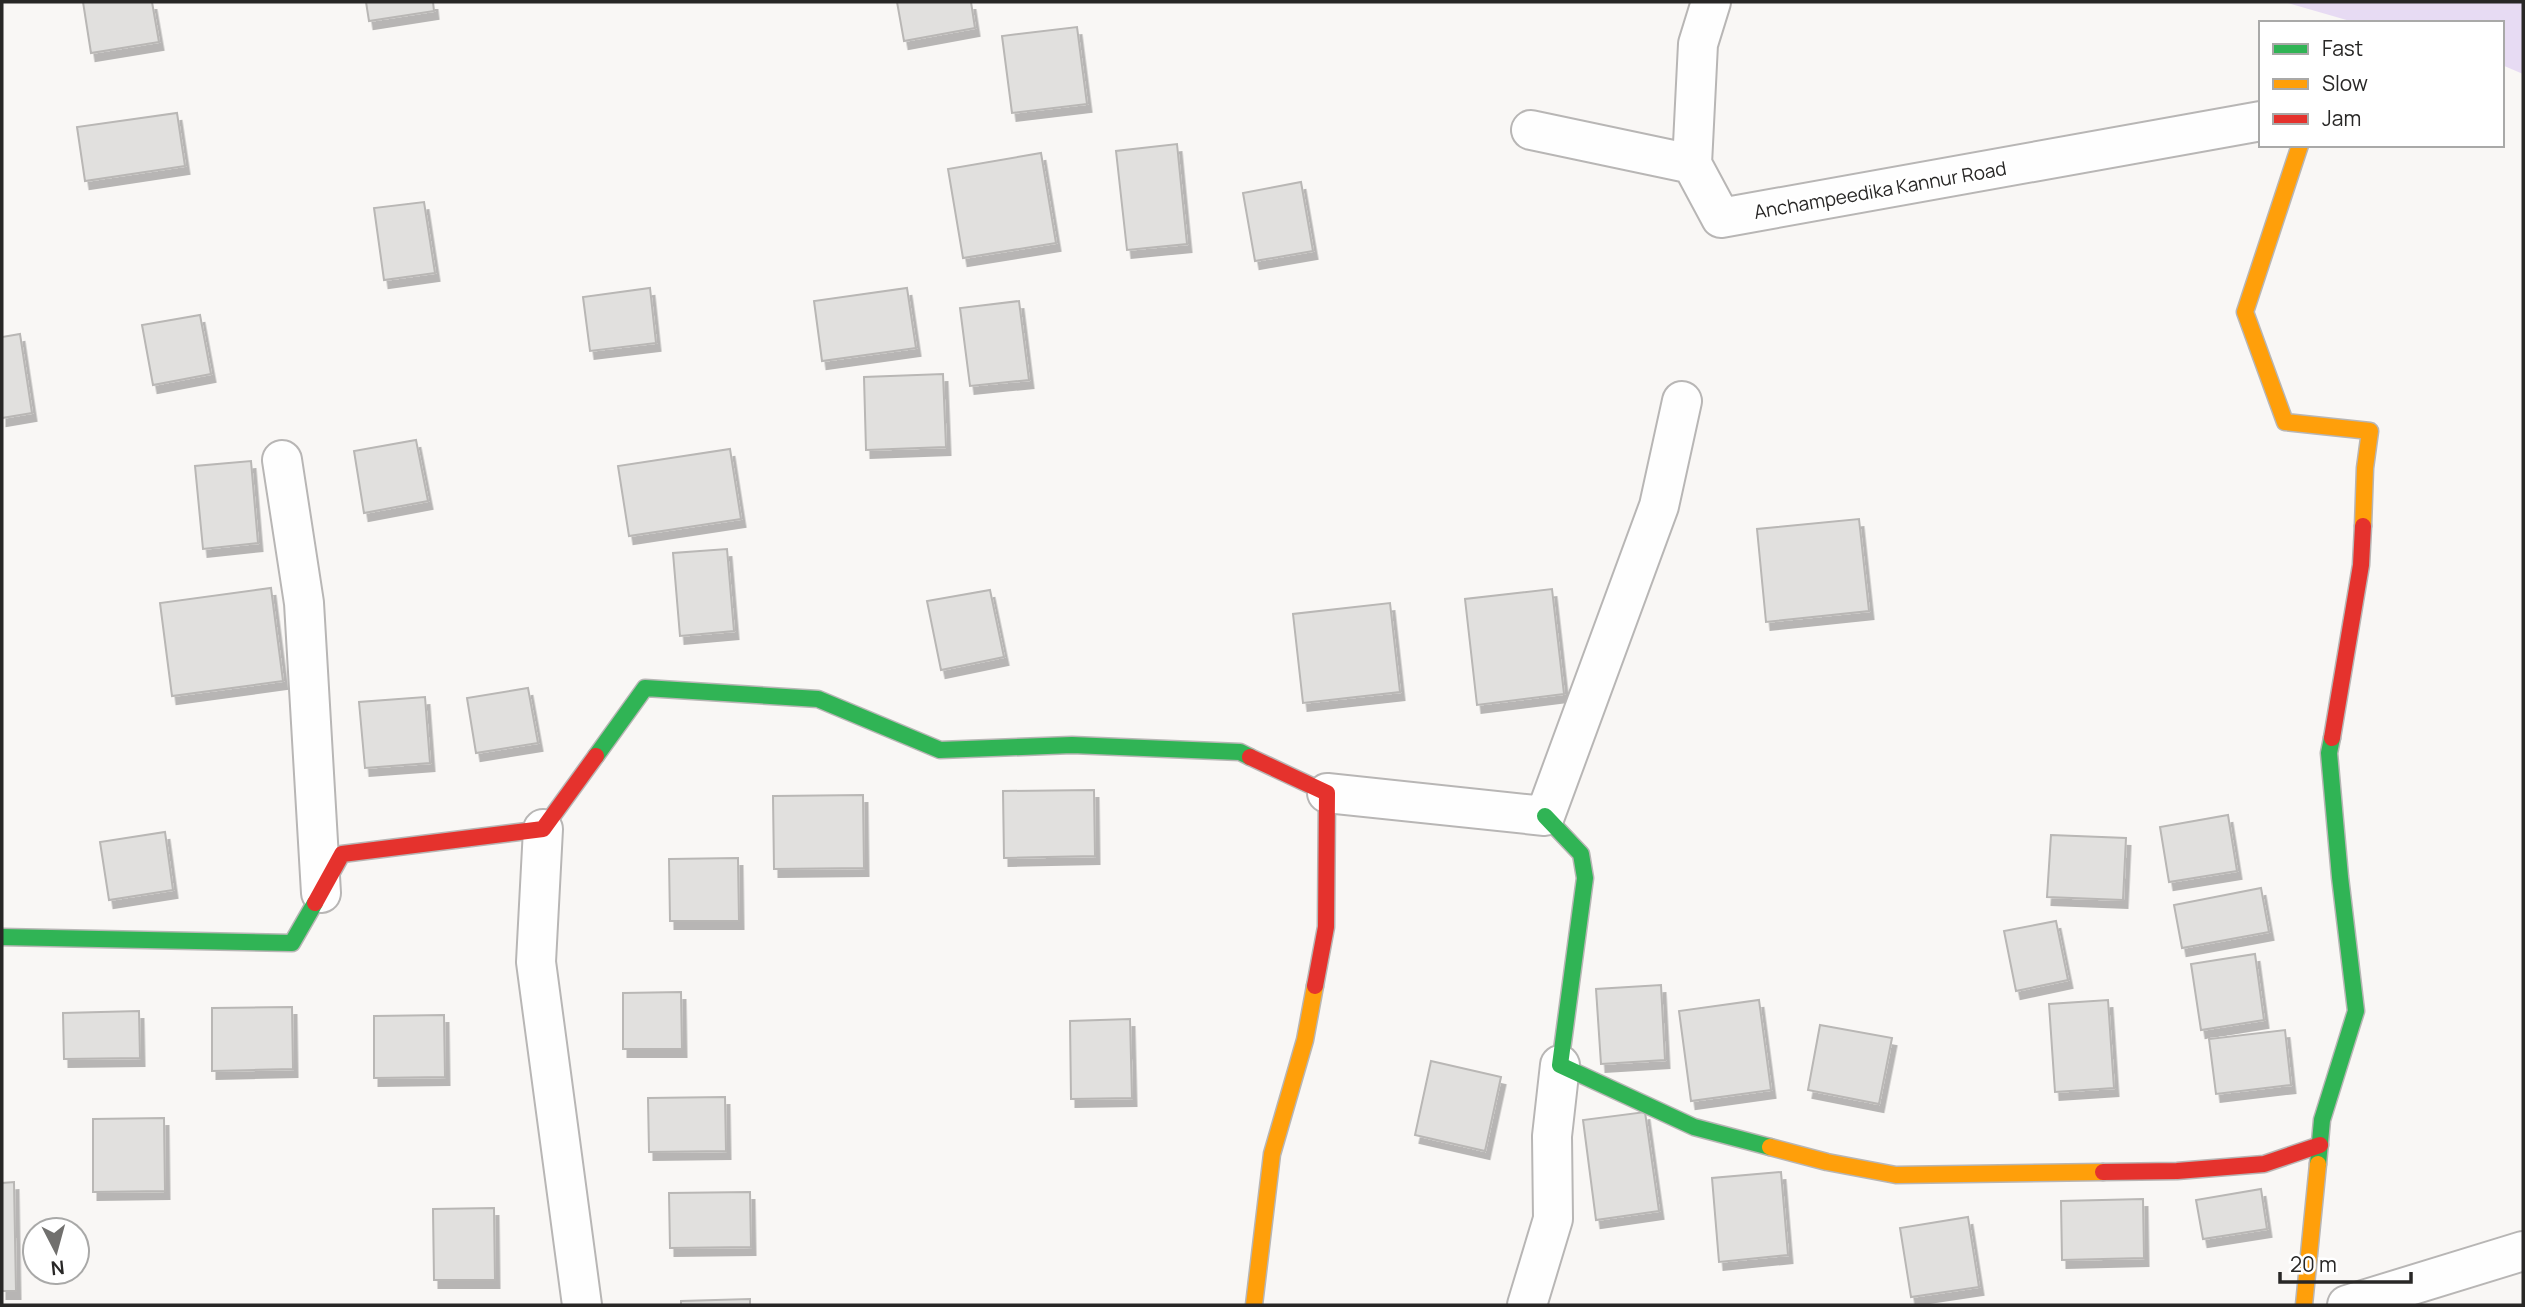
<svg xmlns="http://www.w3.org/2000/svg" width="2525" height="1307" font-family="Manrope,sans-serif">
<style>
.green{fill:#e7dbf3}
.building{fill:#e1e0de;stroke:#b9b7b5;stroke-width:2;filter:url(#shadow)}
.lines{fill:none;stroke-linecap:round;stroke-linejoin:round}
.street-casing{stroke:#b8b6b5;stroke-width:42}
.fast-casing{stroke:#b8b6b5;stroke-width:19}
.slow-casing{stroke:#b8b6b5;stroke-width:19}
.jam-casing{stroke:#b8b6b5;stroke-width:19}
.street{stroke:#fefefe;stroke-width:38}
.fast{stroke:#30b455;stroke-width:16}
.slow{stroke:#ff9f0a;stroke-width:16}
.jam{stroke:#e5322d;stroke-width:16}
.labels{text-anchor:middle;dominant-baseline:central;stroke-width:5;stroke-linejoin:round;paint-order:stroke}
.street-label{font-size:19px;fill:#282726;stroke:#fff}
</style>
<defs>
<filter id="shadow"><feDropShadow dx="4.5" dy="8" stdDeviation="0" flood-color="#0004"/></filter>
</defs>
<rect width="100%" height="100%" fill="#f9f7f5"/>
<path class="green" d="M 2284,2 L 2523,2 L 2523,74 L 2502,65 L 2502,23 L 2357,23 Z"/>
<path class="building" d="M 83,2 L 152,2 L 159,42 L 91,53 Z
M 366,2 L 433,2 L 434,11 L 369,21 Z
M 897,2 L 971,2 L 975,28 L 904,41 Z
M 1077,27 L 1087,104 L 1012,113 L 1002,36 Z
M 177,113 L 185,166 L 85,181 L 77,127 Z
M 1177,144 L 1187,244 L 1127,250 L 1116,151 Z
M 1041,153 L 1056,243 L 963,258 L 948,169 Z
M 1301,182 L 1313,251 L 1255,261 L 1243,193 Z
M 424,202 L 435,273 L 384,280 L 374,208 Z
M 650,288 L 656,343 L 590,351 L 583,297 Z
M 907,288 L 916,348 L 822,361 L 814,301 Z
M 1019,301 L 1029,380 L 970,386 L 960,308 Z
M 200,315 L 211,374 L 153,385 L 142,325 Z
M 20,334 L 32,413 L 2,418 L 2,337 Z
M 943,374 L 946,447 L 866,450 L 864,377 Z
M 416,440 L 428,501 L 364,513 L 354,451 Z
M 730,449 L 741,519 L 629,536 L 618,466 Z
M 251,461 L 258,543 L 203,549 L 195,466 Z
M 1859,519 L 1869,611 L 1766,622 L 1757,529 Z
M 727,549 L 734,631 L 680,636 L 673,553 Z
M 271,588 L 283,681 L 172,696 L 160,603 Z
M 1552,589 L 1564,694 L 1477,705 L 1465,599 Z
M 990,590 L 1004,657 L 941,670 L 927,601 Z
M 1390,603 L 1400,692 L 1303,703 L 1293,614 Z
M 528,688 L 538,743 L 476,753 L 467,698 Z
M 425,697 L 430,763 L 365,768 L 359,702 Z
M 1094,790 L 1095,856 L 1004,858 L 1003,791 Z
M 863,795 L 864,868 L 774,869 L 773,796 Z
M 2228,815 L 2237,871 L 2169,882 L 2160,827 Z
M 165,832 L 173,890 L 109,900 L 100,842 Z
M 2051,835 L 2126,838 L 2123,900 L 2047,897 Z
M 738,858 L 739,921 L 670,921 L 669,859 Z
M 2261,888 L 2269,932 L 2182,948 L 2174,905 Z
M 2056,921 L 2068,980 L 2016,991 L 2004,931 Z
M 2255,954 L 2264,1020 L 2201,1030 L 2191,964 Z
M 1661,985 L 1665,1060 L 1601,1064 L 1596,989 Z
M 681,992 L 682,1049 L 623,1049 L 623,993 Z
M 1759,1000 L 1771,1090 L 1691,1101 L 1679,1011 Z
M 2108,1000 L 2114,1088 L 2055,1092 L 2049,1004 Z
M 292,1007 L 293,1069 L 212,1071 L 212,1008 Z
M 139,1011 L 140,1058 L 64,1059 L 63,1013 Z
M 444,1015 L 445,1077 L 374,1078 L 374,1016 Z
M 1130,1019 L 1132,1098 L 1071,1099 L 1070,1021 Z
M 1820,1025 L 1892,1038 L 1879,1104 L 1808,1090 Z
M 2285,1030 L 2291,1085 L 2216,1094 L 2209,1039 Z
M 1431,1061 L 1501,1077 L 1485,1151 L 1415,1135 Z
M 725,1097 L 726,1151 L 649,1152 L 648,1098 Z
M 1645,1112 L 1659,1211 L 1596,1220 L 1583,1120 Z
M 164,1118 L 165,1191 L 93,1192 L 93,1119 Z
M 1781,1172 L 1788,1255 L 1719,1262 L 1712,1178 Z
M 14,1182 L 16,1291 L 2,1291 L 2,1183 Z
M 2261,1189 L 2267,1229 L 2203,1239 L 2196,1200 Z
M 750,1192 L 751,1247 L 670,1248 L 669,1193 Z
M 2143,1199 L 2144,1258 L 2062,1260 L 2061,1201 Z
M 494,1208 L 495,1280 L 434,1280 L 433,1209 Z
M 1968,1217 L 1979,1287 L 1911,1297 L 1900,1228 Z
M 750,1299 L 750,1305 L 681,1305 L 681,1301 Z"/>
<g class="lines">
<g class="street-casing">
<path id="street" d="M 1711,2 L 1698,44 L 1692,164 L 1721,218 L 2261,121
M 1531,130 L 1692,164
M 282,460 L 304,603 L 321,893
M 1327,793 L 1545,816 L 1659,506 L 1682,401
M 543,829 L 536,962 L 582,1305
M 1527,1305 L 1553,1219 L 1552,1136 L 1560,1065
M 2347,1305 L 2523,1251"/>
</g>
<g class="fast-casing">
<path id="fast" d="M 596,756 L 645,688 L 818,699 L 940,750 L 1072,745 L 1240,752 L 1250,757
M 1545,816 L 1581,854 L 1585,878 L 1560,1065 L 1694,1127 L 1770,1147
M 2,937 L 292,943 L 315,903
M 2318,1164 L 2322,1120 L 2356,1011 L 2340,877 L 2329,753 L 2332,738"/>
</g>
<g class="slow-casing">
<path id="slow" d="M 2300,145 L 2245,312 L 2285,422 L 2370,431 L 2365,468 L 2363,526
M 1770,1147 L 1827,1162 L 1896,1175 L 2103,1172
M 1254,1305 L 1272,1154 L 1305,1040 L 1315,986
M 2304,1305 L 2318,1164"/>
</g>
<g class="jam-casing">
<path id="jam" d="M 2332,738 L 2361,565 L 2363,526
M 1250,757 L 1327,793 L 1326,927 L 1315,986
M 315,903 L 342,854 L 543,829 L 596,756
M 2103,1172 L 2177,1171 L 2264,1164 L 2320,1145"/>
</g>
<use href="#street" class="street"/>
<use href="#fast" class="fast"/>
<use href="#slow" class="slow"/>
<use href="#jam" class="jam"/>
</g>
<g class="labels">
<g class="street-label">
<text transform="translate(1880 190) rotate(-10)">Anchampeedika Kannur Road</text>
</g>
</g>
<rect width="2525" height="1307" fill="none" stroke="#282726" stroke-width="7"/>
<rect x="2259" y="21" width="245" height="126" fill="#ffffff" stroke="#a9a9a8" stroke-width="2"/>
<rect x="2273" y="44" width="35" height="10" fill="#30b455" stroke="#a9a9a8" stroke-width="2"/>
<text x="2322" y="56" font-size="21" fill="#282726">Fast</text>
<rect x="2273" y="79" width="35" height="10" fill="#ff9f0a" stroke="#a9a9a8" stroke-width="2"/>
<text x="2322" y="91" font-size="21" fill="#282726">Slow</text>
<rect x="2273" y="114" width="35" height="10" fill="#e5322d" stroke="#a9a9a8" stroke-width="2"/>
<text x="2322" y="126" font-size="21" fill="#282726">Jam</text>
<g transform="translate(56 1251) rotate(174)"><circle r="33" fill="#ffffff" stroke="#a9a9a8" stroke-width="2"/>
<path d="M0-5L12 26L0 18L-12 26Z" fill="#71706e"/>
<text y="-10" font-size="19" font-weight="bold" text-anchor="middle" fill="#282726">N</text>
</g>
<path d="M2280 1272v10h131v-10" fill="none" stroke="#282726" stroke-width="3.5"/>
<text x="2290" y="1272" font-size="21" fill="#282726" stroke="#ffffff" stroke-width="5" paint-order="stroke">20 m</text>
</svg>
